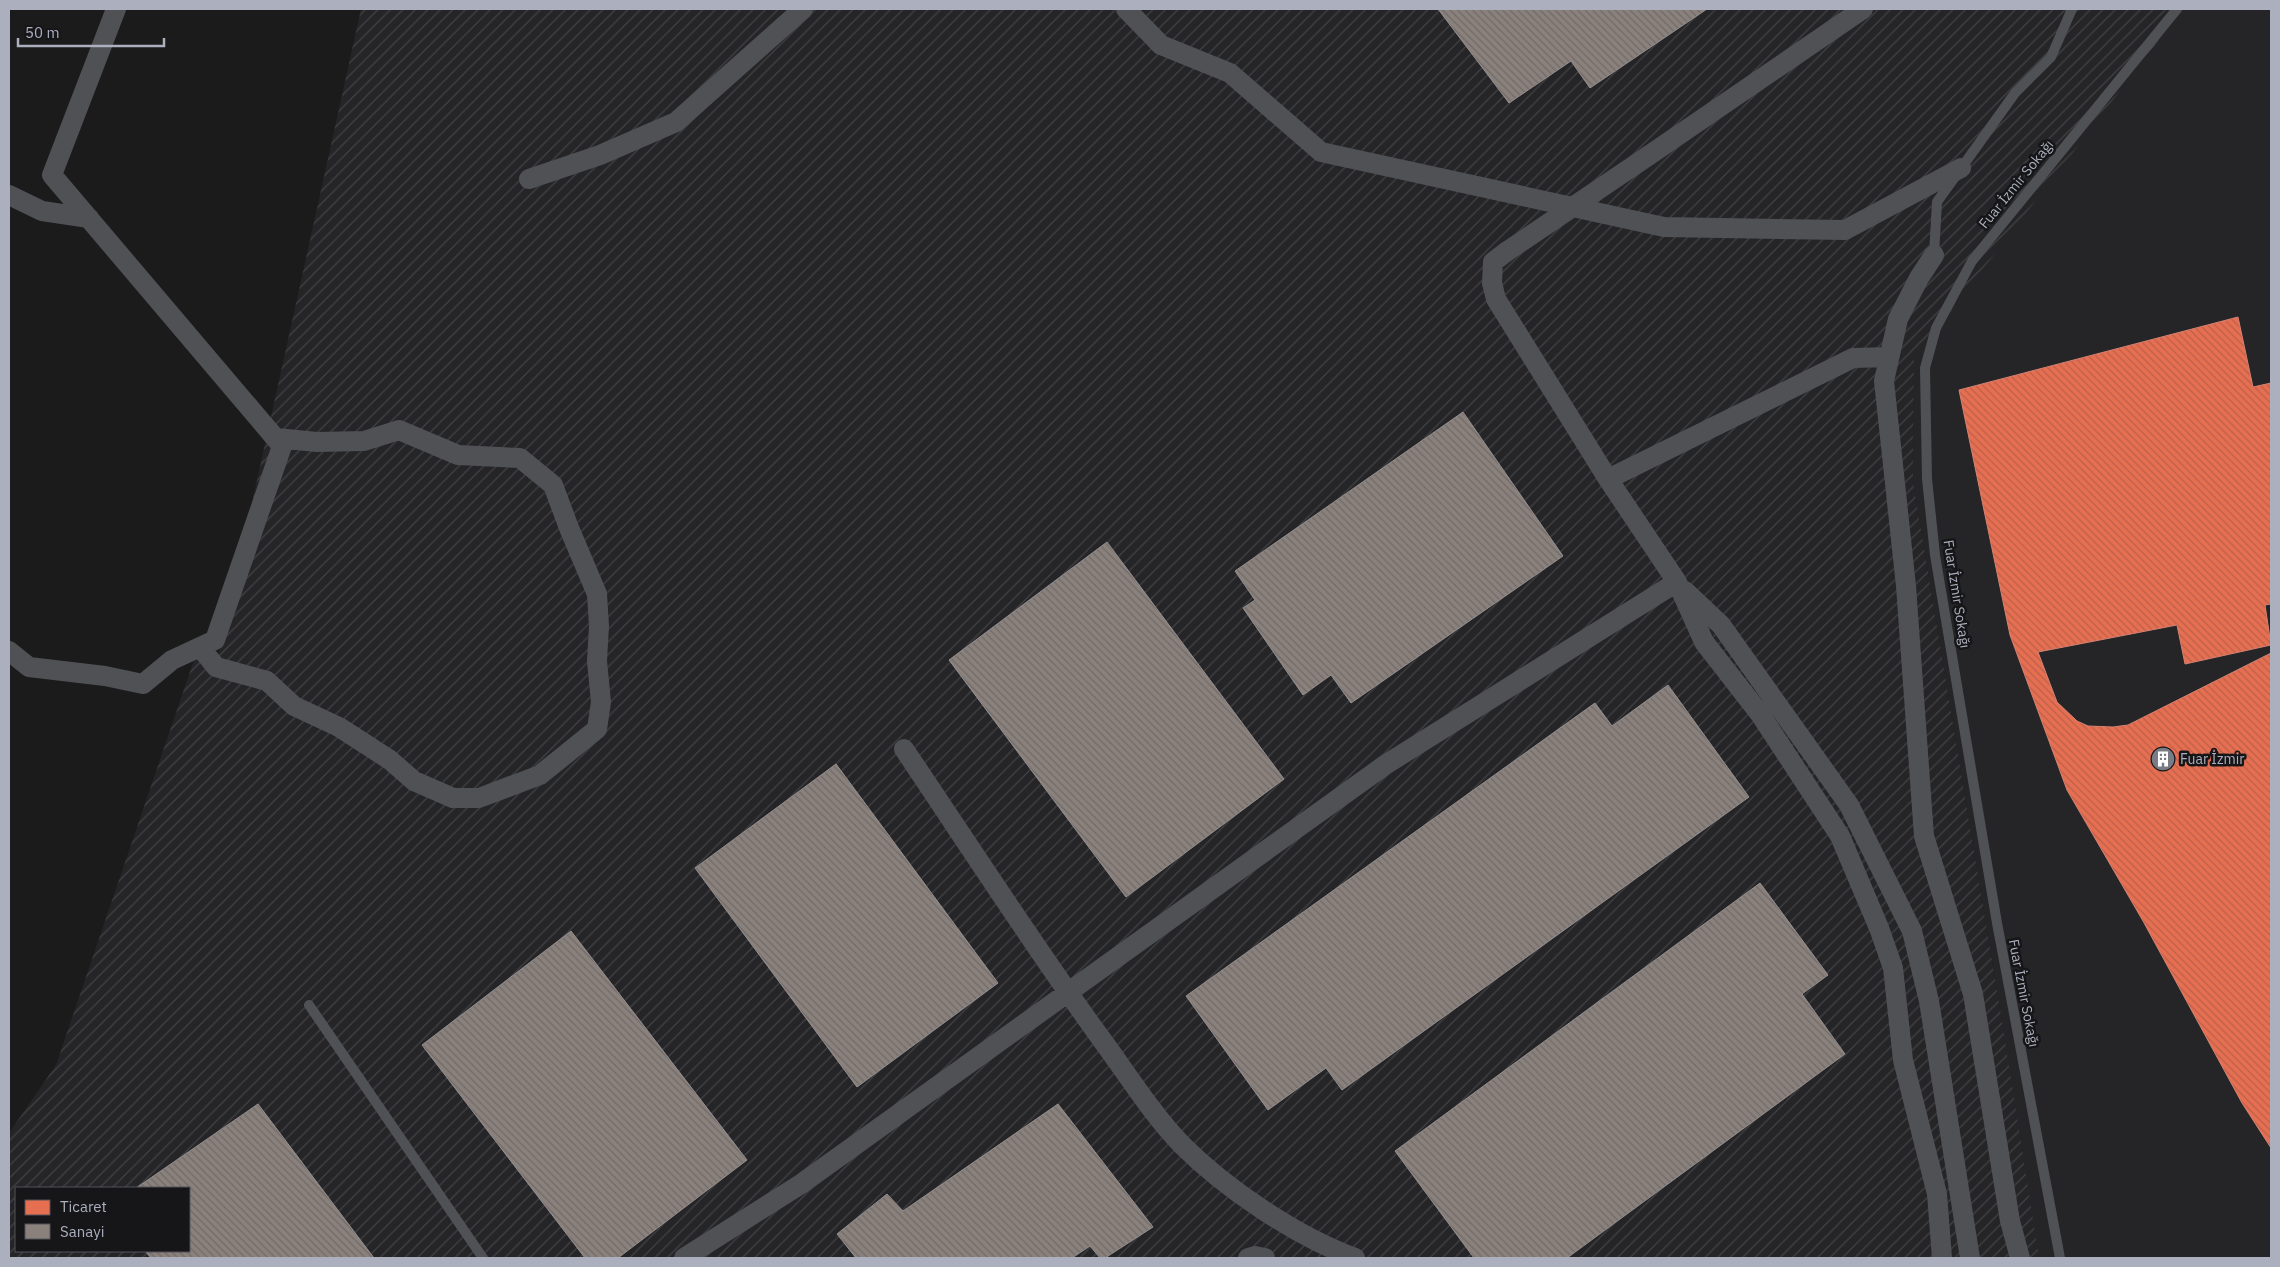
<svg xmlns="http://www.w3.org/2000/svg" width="2280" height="1267" font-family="'IBM Plex Sans',sans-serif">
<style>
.built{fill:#252528}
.industrial{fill:url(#industrial-furrows);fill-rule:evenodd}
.shops{fill:url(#shops-back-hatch);stroke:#d58272}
.industry{fill:url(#industry-back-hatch);stroke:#948f90}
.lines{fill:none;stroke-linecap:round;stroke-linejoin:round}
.service{stroke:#505155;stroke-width:10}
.minor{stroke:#505155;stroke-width:20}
.minor-bridge{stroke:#505155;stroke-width:20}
.labels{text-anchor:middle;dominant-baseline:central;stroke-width:5;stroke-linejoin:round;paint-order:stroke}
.street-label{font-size:14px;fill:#acb0be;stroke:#161518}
.poi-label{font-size:14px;fill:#acb0be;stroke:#161518;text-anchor:start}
</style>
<defs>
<pattern id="industrial-furrows" width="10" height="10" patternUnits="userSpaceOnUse" patternTransform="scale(1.25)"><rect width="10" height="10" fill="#252528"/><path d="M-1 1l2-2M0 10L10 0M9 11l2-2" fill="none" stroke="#424245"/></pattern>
<pattern id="shops-back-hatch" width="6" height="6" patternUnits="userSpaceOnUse" patternTransform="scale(1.25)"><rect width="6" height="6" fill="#e76f51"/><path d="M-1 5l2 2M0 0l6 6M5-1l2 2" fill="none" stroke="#ba604b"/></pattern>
<pattern id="industry-back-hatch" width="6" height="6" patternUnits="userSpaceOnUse" patternTransform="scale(1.25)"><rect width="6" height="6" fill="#8a817c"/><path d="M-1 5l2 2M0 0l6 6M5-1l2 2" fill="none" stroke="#706a68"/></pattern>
</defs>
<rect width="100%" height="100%" fill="#1b1b1c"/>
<path class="built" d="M 2165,9 L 2271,9 L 2271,1258 L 2035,1258 L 2030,1236 L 2000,1009 L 1913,481 L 1914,359 L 1941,284 Z"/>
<path class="industrial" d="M 361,9 L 2183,9 L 1914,359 L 1913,481 L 2000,1009 L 2039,1258 L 9,1258 L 9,1133 L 56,1065 L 196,654 L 216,666 ZM 16,1188 L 189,1188 L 189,1251 L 16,1251 Z"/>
<path class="shops" d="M 2238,317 L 2253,387 L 2271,383 L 2271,604 L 2265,605 L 2271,645 L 2185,664 L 2177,625 L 2038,652 L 2057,702 L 2077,721 L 2088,726 L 2113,727 L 2128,725 L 2271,653 L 2271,1148 L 2242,1103 L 2143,921 L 2067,790 L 2010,635 L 1959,390 Z"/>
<path class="industry" d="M 1438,9 L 1707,9 L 1590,88 L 1571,61 L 1509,103 Z
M 1463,412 L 1563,556 L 1351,703 L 1331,675 L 1303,695 L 1243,608 L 1255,600 L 1235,571 Z
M 1107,542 L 1284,779 L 1126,897 L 949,660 Z
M 1668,685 L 1749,797 L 1342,1090 L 1326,1068 L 1268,1110 L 1186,996 L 1595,703 L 1612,726 Z
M 836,764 L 998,983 L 857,1087 L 695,868 Z
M 1760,883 L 1828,975 L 1802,994 L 1845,1054 L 1567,1258 L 1474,1258 L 1395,1151 Z
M 571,931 L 747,1160 L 618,1258 L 585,1258 L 422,1045 Z
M 258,1104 L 374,1258 L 151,1258 L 145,1251 L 189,1251 L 189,1188 L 136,1188 Z
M 1058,1104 L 1153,1227 L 1105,1258 L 1100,1258 L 1090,1246 L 1072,1258 L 856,1258 L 837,1234 L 887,1194 L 903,1211 Z"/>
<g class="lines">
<path class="service" d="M 1934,255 L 1937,202 L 2015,93 L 2051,57 L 2072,9
M 309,1005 L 483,1258
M 2060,1258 L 1997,923 L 1935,555 L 1927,479 L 1925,368 L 1936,328 L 1972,261 L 2177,9"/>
<path class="minor" d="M 1126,9 L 1161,45 L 1230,73 L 1321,152 L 1664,227 L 1845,230 L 1961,168
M 1648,156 L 1863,9
M 529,179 L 600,155 L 676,122 L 803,9
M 9,195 L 42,211 L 89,218
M 1506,252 L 1493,262 L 1492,283 L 1496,299 L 1608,479 L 1677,582 L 1704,642 L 1760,714 L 1840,836 L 1879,928 L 1893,968 L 1903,1060 L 1937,1194 L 1942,1258
M 1934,255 L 1919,278 L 1898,319 L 1884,381 L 1906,586 L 1924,836 L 1973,994 L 2010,1221 L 2020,1258
M 1608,479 L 1853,358 L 1889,357
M 1685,591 L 1721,625 L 1849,805 L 1912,931 L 1929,1001 L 1970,1258
M 200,647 L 216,667 L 267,681 L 294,706 L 339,727 L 390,760 L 414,781 L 453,798 L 479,798 L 540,775 L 597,729 L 601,702 L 597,661 L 599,626 L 597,594 L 569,528 L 553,485 L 520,458 L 458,455 L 399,430 L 364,441 L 317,442 L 276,438
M 9,651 L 29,667 L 105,676 L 143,684 L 172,660 L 215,640 L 282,446 L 52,175 L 116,9
M 904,749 C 970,847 1033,945 1102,1040 C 1128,1075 1152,1114 1182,1145 C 1226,1189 1297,1237 1355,1258
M 684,1258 L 801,1184 L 1385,765 L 1677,582
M 1248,1258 L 1255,1256 L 1265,1258"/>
<path class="minor-bridge" d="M 1506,252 L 1648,156"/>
</g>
<defs>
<g id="building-disc" transform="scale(1.25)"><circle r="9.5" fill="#797c85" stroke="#161518"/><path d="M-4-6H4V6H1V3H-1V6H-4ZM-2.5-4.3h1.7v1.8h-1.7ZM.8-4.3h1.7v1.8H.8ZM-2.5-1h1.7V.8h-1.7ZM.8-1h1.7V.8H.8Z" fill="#fff"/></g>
</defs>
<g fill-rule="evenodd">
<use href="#building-disc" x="2163" y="759"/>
</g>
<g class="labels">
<g class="street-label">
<text transform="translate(2016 184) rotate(-51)">Fuar İzmir Sokağı</text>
<text transform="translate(1957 594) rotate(81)">Fuar İzmir Sokağı</text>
<text transform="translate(2024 993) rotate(79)">Fuar İzmir Sokağı</text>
</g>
<g class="poi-label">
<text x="2180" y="759">Fuar İzmir</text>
</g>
</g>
<rect width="2280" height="1267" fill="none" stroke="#acb0be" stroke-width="20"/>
<rect x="15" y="1187" width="175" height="65" fill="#161518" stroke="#52535a"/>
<rect x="25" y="1200" width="25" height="15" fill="#e76f51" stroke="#52535a"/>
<text x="60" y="1212" font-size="15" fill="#acb0be">Ticaret</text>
<rect x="25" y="1224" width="25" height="15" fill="#8a817c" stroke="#52535a"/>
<text x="60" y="1237" font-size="15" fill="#acb0be">Sanayi</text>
<path d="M18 38v8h146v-8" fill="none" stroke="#acb0be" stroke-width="2.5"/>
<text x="25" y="38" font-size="15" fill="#acb0be" stroke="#161518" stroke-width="4" paint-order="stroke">50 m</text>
</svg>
